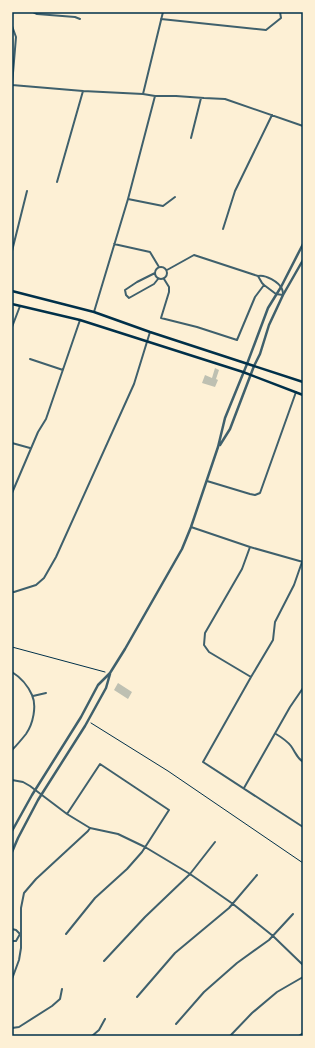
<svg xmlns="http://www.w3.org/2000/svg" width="315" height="1048" font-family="'Alegreya Sans',sans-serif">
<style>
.building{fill:#bec0b2}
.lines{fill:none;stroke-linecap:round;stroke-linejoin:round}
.path{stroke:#003049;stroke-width:1}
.minor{stroke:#3f606c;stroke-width:2}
.tertiary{stroke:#3f606c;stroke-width:2.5}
.secondary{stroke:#003049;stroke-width:2.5}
.neatline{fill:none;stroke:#003049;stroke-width:1.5}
</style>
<rect width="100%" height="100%" fill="#fdf0d5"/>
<path class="building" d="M 215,368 L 219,370 L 216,379 L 218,380 L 215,387 L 202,383 L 205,375 L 212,378 Z
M 118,683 L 132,692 L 128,699 L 114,690 Z"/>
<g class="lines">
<path class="path" d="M 12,647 L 105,672
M 91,723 L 168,771 L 303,863"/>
<path class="minor" d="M 33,12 L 37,14 L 75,17 L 80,19
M 161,19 L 266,30 L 281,18 L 280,12
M 12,26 L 16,37 L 12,85
M 12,85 L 83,91 L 143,94 L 155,96 L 176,96 L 204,98 L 225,99 L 303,126
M 143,94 L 163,12
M 191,138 L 201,98
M 57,182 L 83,91
M 128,199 L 163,206 L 175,197
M 223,229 L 235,191 L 272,115
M 114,244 L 150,252 L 159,267
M 12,251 L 27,191
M155 273a6 6 0 1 1 12 0a6 6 0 1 1-12 0Z
M 167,270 L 194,255 L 258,276 C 265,274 279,282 282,289 C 283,291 283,293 283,295 L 276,294 L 264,285
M 155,273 L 137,282 L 125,290 L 126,295 L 129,298 L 154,284 L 158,279
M 164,279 L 169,287 L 169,292 L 161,318 L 197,327 L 237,340 L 255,297 L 264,285 L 262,283 L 258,276
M 94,312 L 128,199 L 155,96
M 12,327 L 20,306
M 30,359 L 63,370
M 12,443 L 30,448
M 207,481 L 250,494 L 255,495 L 260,493 L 296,392
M 12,493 L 38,432 L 46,419 L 80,320
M 191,527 L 250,547 L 303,562
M 250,547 L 242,569 L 205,633 L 204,645 L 209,652 L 251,677
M 302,562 L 294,585 L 275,622 L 273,640 L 251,677 L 203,762 L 303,827
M 12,592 L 14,592 L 36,585 L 44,578 L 56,557 L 134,384 L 150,332
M 12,672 C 20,677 28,686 32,695 C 37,706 33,724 26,734 C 22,739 17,745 12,750
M 33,696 L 46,693
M 276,734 C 281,737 287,741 291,746 C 296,753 296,757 303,762
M 12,780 L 23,782 L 30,786 L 67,814 L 90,828 L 118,834 L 145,847 L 190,874 L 233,904 L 273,936 L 303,965
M 244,788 L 290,707 L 303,688
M 12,929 L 16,930 L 20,934 L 16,941 L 12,941
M 66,934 L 95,898 L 127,869 L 142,852 L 169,810 L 100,764 L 67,814
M 104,961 L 145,917 L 190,874 L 215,842
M 12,979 L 19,960 L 21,948 L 21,908 L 24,893 L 36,879 L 88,831 L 90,828
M 137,997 L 175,953 L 229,908 L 257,875
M 176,1024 L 204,992 L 237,963 L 269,940 L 293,914
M 12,1028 L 19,1027 L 52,1006 L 60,999 L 62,989
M 92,1036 L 99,1030 L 105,1019
M 230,1036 L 252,1013 L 277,992 L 303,977
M 299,1036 L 303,1033"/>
<path class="tertiary" d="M 220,445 L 230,429 L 254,366 L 260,354 L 269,325 L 283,295 L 303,260
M 12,831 L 32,795 L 81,717 L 98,685 L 110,673 L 125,649 L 182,549 L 191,527 L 218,447 L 225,418 L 247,364 L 268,308 L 281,287 L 303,244
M 12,852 L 18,838 L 38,800 L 85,726 L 106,688 L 110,674"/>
<path class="secondary" d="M 12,291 L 94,312 L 150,332 L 303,382
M 12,304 L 80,320 L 243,372 L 303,395"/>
</g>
<rect width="315" height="1048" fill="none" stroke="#fdf0d5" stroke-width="26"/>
<rect x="13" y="13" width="289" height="1022" class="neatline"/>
</svg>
